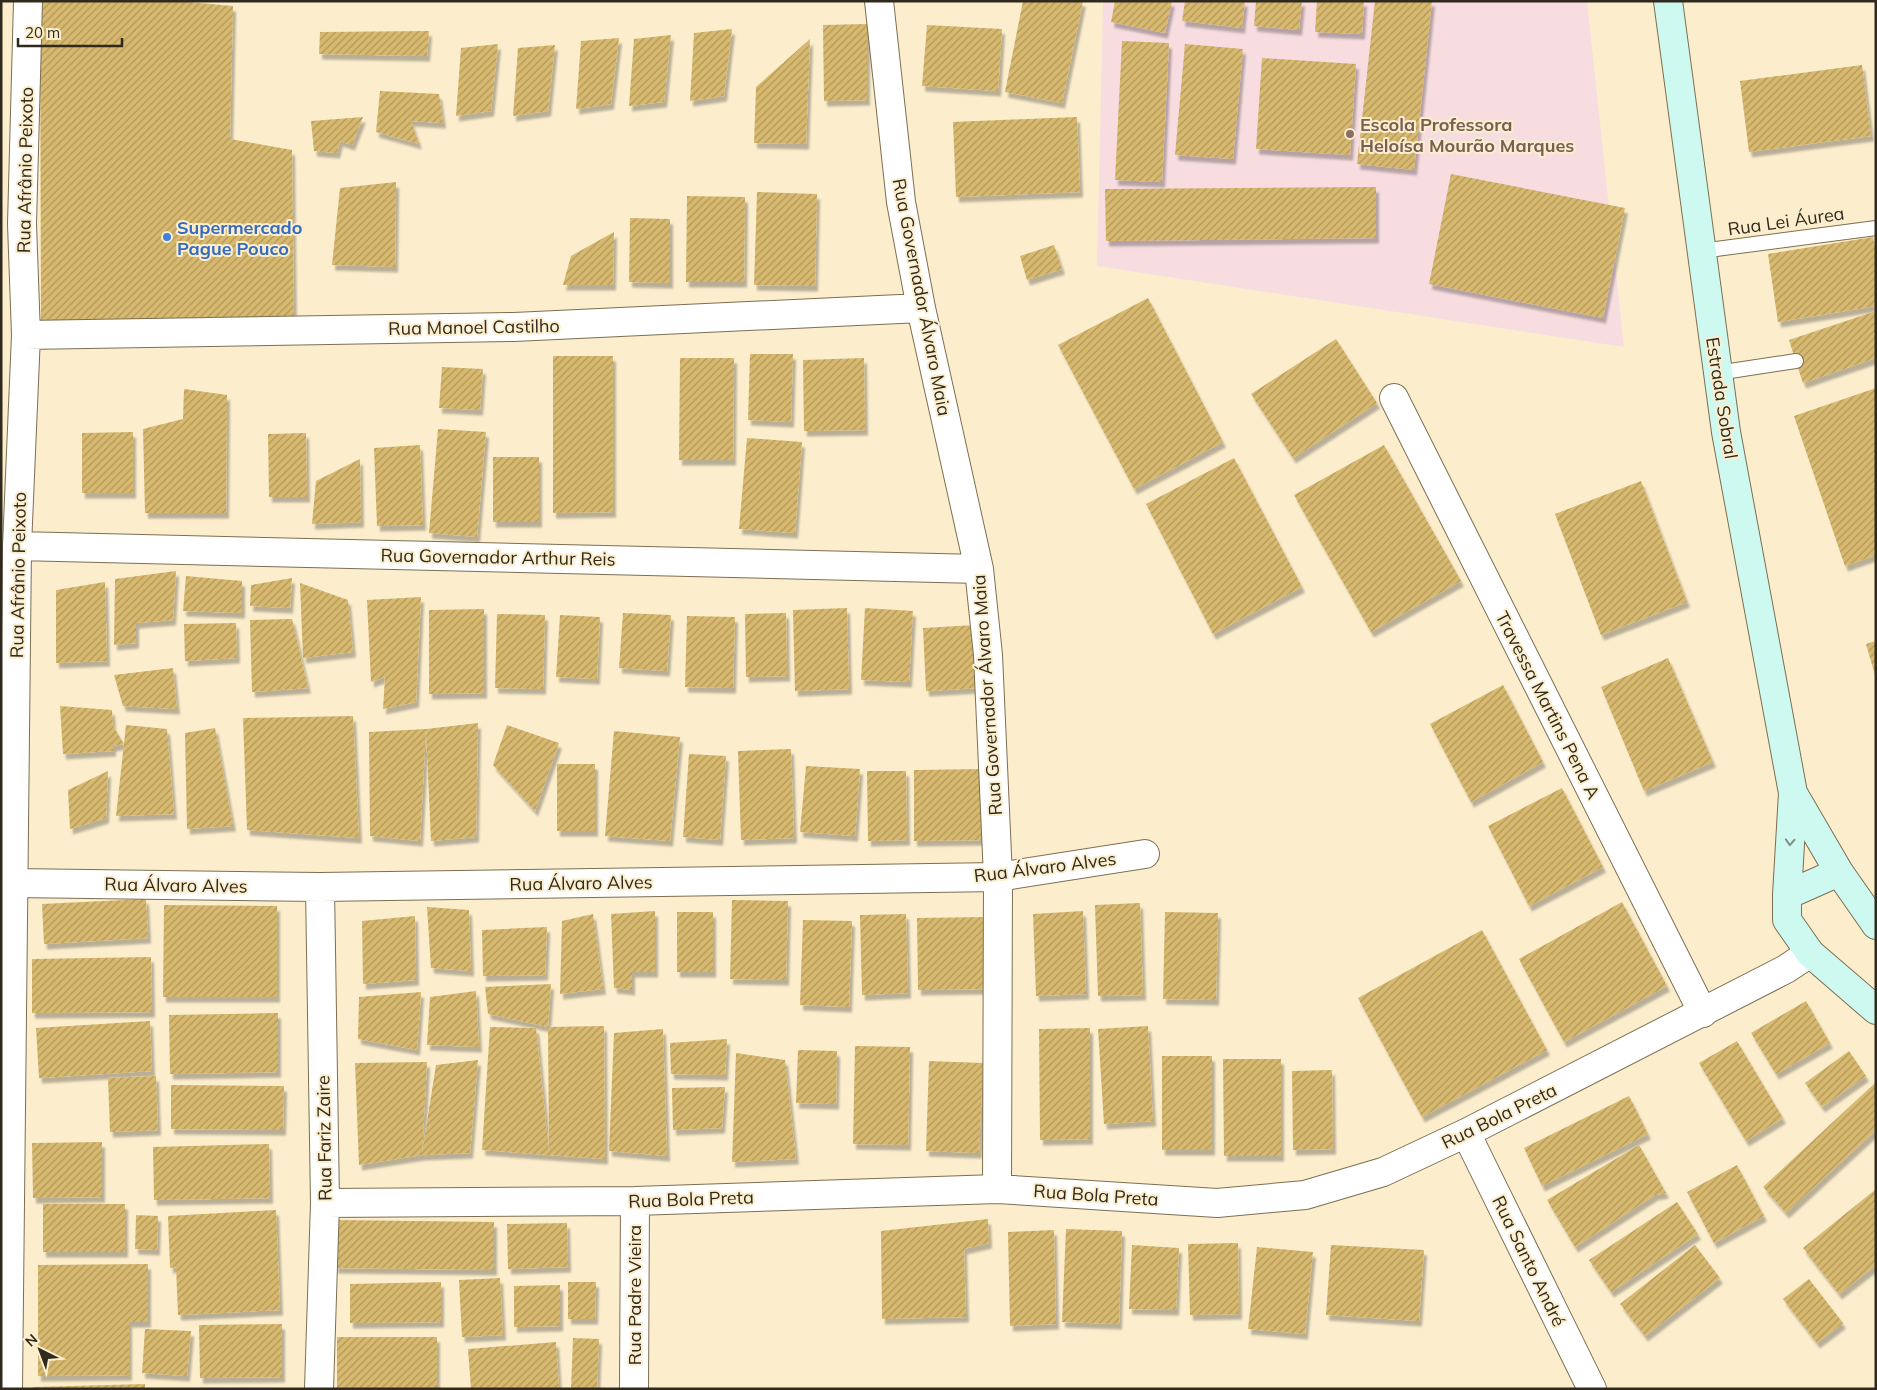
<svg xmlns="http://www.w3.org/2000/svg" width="1877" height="1390" font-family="Mulish,sans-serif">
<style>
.education{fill:#f8dde0}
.building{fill:url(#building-hatch);filter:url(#shadow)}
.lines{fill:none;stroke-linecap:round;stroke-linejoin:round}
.lane-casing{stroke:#7c6f51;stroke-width:16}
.street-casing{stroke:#7c6f51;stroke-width:30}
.secondary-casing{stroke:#7c6f51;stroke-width:30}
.lane{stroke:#fff;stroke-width:14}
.street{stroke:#fff;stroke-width:28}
.secondary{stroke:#cef9f1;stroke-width:28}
.oneway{stroke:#7e9287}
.education-dot{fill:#8d6e63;stroke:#fceecd;stroke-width:2}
.shop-dot{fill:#3f7fe0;stroke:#fceecd;stroke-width:2}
.labels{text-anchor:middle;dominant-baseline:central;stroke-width:4;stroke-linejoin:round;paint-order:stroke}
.education-label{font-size:18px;font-weight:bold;fill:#785e54;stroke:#fceecd;text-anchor:start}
.street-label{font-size:18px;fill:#2f2a1d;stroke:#fceecd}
.shop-label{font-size:18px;font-weight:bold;fill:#366cbe;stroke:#fceecd;text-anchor:start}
</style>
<defs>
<pattern id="building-hatch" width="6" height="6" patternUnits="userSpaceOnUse" patternTransform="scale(1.25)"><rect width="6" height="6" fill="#d8b96f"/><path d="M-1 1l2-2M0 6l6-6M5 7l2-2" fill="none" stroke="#b0975b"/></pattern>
<filter id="shadow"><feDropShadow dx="3" dy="5.5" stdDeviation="1" flood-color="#0004"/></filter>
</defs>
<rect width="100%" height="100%" fill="#fceecd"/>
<path class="education" d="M 1103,1 L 1587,1 L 1624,347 L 1097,266 Z"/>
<path class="building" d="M 40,1 L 176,1 L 233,6 L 230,139 L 292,150 L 294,325 L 41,323 Z
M 1023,1 L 1083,1 L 1062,103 L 1005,92 Z
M 1115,1 L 1172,1 L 1165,33 L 1111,22 Z
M 1185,1 L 1245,1 L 1242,28 L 1182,21 Z
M 1256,1 L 1302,1 L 1299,30 L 1254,26 Z
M 1317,1 L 1364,1 L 1362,34 L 1315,32 Z
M 1375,1 L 1432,1 L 1414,170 L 1357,164 Z
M 867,24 L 867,100 L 824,101 L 823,25 Z
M 927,25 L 1002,29 L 998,91 L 922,86 Z
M 732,29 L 724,96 L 690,101 L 694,33 Z
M 429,31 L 427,56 L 319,54 L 320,32 Z
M 671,35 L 664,102 L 629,106 L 634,39 Z
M 619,38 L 611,104 L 576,109 L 581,41 Z
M 810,39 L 806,144 L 754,143 L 756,87 Z
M 1122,41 L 1169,43 L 1162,182 L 1115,180 Z
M 498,44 L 491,111 L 456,116 L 461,48 Z
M 1185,44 L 1243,49 L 1233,159 L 1175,155 Z
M 555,45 L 548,111 L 513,116 L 518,48 Z
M 1262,58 L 1356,64 L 1350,155 L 1256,149 Z
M 1862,65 L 1871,136 L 1749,152 L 1740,81 Z
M 380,91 L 439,94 L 443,123 L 411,121 L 419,144 L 376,132 Z
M 363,117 L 352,145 L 340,141 L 337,153 L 314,151 L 311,121 Z
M 1077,117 L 1080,192 L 956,197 L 953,122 Z
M 1451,174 L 1625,208 L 1603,318 L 1429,284 Z
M 396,182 L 395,267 L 332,265 L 340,188 Z
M 1376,187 L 1376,238 L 1106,241 L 1105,189 Z
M 757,192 L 817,194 L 815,286 L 754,285 Z
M 687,196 L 745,197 L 744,282 L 686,282 Z
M 630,218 L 670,219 L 670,283 L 629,282 Z
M 614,232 L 613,285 L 563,285 L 571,256 Z
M 1873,237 L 1876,254 L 1876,306 L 1778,322 L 1768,254 Z
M 1054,245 L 1062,269 L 1027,280 L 1020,256 Z
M 1148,298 L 1223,442 L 1134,489 L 1058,345 Z
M 1876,311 L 1876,358 L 1803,383 L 1789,340 Z
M 1336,339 L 1377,403 L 1293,458 L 1251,394 Z
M 750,354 L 793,354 L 791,422 L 748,420 Z
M 553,356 L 613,356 L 613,512 L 553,513 Z
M 680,358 L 734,358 L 733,460 L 679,460 Z
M 864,358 L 865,430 L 804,431 L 803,360 Z
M 442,367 L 483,369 L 480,410 L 439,408 Z
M 1876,388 L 1876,555 L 1845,566 L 1794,416 Z
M 184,389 L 227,395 L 226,513 L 145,513 L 143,429 L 183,419 Z
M 438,429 L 486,432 L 477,537 L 429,533 Z
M 133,432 L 133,493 L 82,493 L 82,433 Z
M 306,433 L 307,497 L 269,497 L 268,434 Z
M 747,438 L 802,442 L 795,533 L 739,529 Z
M 420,445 L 423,525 L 377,526 L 374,448 Z
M 1384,445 L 1461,581 L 1371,632 L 1294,495 Z
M 493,457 L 539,457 L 539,522 L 493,522 Z
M 1234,458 L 1302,587 L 1213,634 L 1146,504 Z
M 360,459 L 361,522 L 312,524 L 316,481 Z
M 1641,481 L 1687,602 L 1601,635 L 1555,514 Z
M 176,571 L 173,620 L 136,623 L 136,643 L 114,645 L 115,579 Z
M 186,576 L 242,581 L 242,613 L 183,611 Z
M 292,578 L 290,608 L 250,606 L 251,585 Z
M 105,582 L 107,661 L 56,663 L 56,590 Z
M 300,583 L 348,600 L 353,652 L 303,658 Z
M 421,597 L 416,702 L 383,709 L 385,677 L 371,682 L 367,600 Z
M 847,608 L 849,689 L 795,691 L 793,610 Z
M 865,608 L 913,611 L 909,682 L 861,680 Z
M 484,609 L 484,693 L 429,694 L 429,610 Z
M 623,613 L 671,615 L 667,671 L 619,668 Z
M 786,613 L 787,676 L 746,677 L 745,614 Z
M 497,614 L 545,615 L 543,689 L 495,688 Z
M 560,615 L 600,617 L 597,679 L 556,677 Z
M 687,616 L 735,617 L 733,688 L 685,687 Z
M 292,619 L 308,688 L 252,692 L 250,620 Z
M 236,623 L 237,658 L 185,661 L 184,624 Z
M 975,625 L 978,688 L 926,691 L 923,628 Z
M 1876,641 L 1876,675 L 1875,675 L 1866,644 Z
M 1668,658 L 1713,762 L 1644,791 L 1601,687 Z
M 173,668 L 177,709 L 123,706 L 114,675 Z
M 1503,685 L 1543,762 L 1471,802 L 1430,724 Z
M 60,706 L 112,710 L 113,726 L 124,744 L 113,746 L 113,751 L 63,754 Z
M 353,716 L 359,838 L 247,830 L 243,718 Z
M 478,723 L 476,837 L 431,841 L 426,731 L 420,841 L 370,836 L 369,732 L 426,729 Z
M 126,725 L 167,729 L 174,814 L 116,816 Z
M 507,725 L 559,743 L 535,811 L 493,765 Z
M 215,728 L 233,826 L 187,829 L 185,733 Z
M 614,731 L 680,737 L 670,841 L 605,836 Z
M 791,749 L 794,838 L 741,840 L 738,751 Z
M 689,754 L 726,756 L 720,840 L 683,837 Z
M 557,764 L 595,764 L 595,831 L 557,831 Z
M 806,766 L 860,769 L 855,836 L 800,832 Z
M 982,769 L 982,840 L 914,841 L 914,770 Z
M 108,771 L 106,818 L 70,829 L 68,790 Z
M 867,771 L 906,771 L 907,840 L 868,841 Z
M 1562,788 L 1603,867 L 1529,906 L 1488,826 Z
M 146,899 L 148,938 L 44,944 L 42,904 Z
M 732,900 L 788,901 L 786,980 L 730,979 Z
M 1622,902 L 1667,986 L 1564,1042 L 1519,959 Z
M 1140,903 L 1143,995 L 1098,996 L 1095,905 Z
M 164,905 L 277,906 L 277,997 L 163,997 Z
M 427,907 L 469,910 L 471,971 L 431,968 Z
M 655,911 L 655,972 L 632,972 L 632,990 L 614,988 L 611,914 Z
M 1083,911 L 1086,994 L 1036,996 L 1033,914 Z
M 677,912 L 713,912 L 713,972 L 677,972 Z
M 1165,912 L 1218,913 L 1216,1000 L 1163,999 Z
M 593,914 L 603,989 L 560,994 L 562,921 Z
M 906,914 L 908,993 L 862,995 L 860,915 Z
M 415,916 L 416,980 L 363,984 L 362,921 Z
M 985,917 L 985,989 L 918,990 L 917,918 Z
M 803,920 L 852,921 L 849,1007 L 800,1005 Z
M 547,927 L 545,975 L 483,976 L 482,930 Z
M 1482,930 L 1547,1050 L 1422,1117 L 1358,998 Z
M 151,957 L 152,1012 L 32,1013 L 32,959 Z
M 551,984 L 548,1027 L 604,1026 L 605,1159 L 482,1150 L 490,1027 L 536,1028 L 549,1152 L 548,1027 L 488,1014 L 485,987 Z
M 476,991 L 479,1047 L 427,1045 L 430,997 Z
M 421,992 L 417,1050 L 358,1039 L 359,997 Z
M 1806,1001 L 1830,1043 L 1776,1074 L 1751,1033 Z
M 278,1013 L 278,1072 L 170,1074 L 169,1015 Z
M 150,1021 L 152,1071 L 39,1078 L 36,1028 Z
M 1148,1026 L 1153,1121 L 1104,1124 L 1098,1029 Z
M 1090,1028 L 1090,1139 L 1040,1140 L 1039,1029 Z
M 663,1029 L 667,1156 L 609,1151 L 614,1033 Z
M 727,1039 L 725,1075 L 671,1074 L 670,1043 Z
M 1737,1041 L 1783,1118 L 1746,1141 L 1699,1063 Z
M 855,1046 L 910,1047 L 908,1145 L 853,1144 Z
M 798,1050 L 837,1051 L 836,1104 L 796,1103 Z
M 1849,1051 L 1866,1076 L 1822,1107 L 1805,1083 Z
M 736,1053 L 785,1060 L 796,1159 L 732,1162 Z
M 1162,1056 L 1212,1056 L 1212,1150 L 1162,1150 Z
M 1223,1059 L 1281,1059 L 1281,1156 L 1224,1156 Z
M 478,1060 L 470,1153 L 422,1155 L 359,1165 L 355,1063 L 427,1062 L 422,1153 L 436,1065 Z
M 929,1061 L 983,1063 L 979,1153 L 926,1151 Z
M 1332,1070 L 1333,1149 L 1293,1150 L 1292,1071 Z
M 156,1076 L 158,1130 L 110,1132 L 108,1078 Z
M 1876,1082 L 1876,1130 L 1786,1213 L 1763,1187 Z
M 171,1085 L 284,1086 L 283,1130 L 171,1129 Z
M 725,1087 L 722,1128 L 673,1130 L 672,1088 Z
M 1629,1096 L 1648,1134 L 1542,1186 L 1524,1148 Z
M 102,1142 L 102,1197 L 33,1198 L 32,1143 Z
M 269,1144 L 270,1198 L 154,1200 L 153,1147 Z
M 1639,1145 L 1666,1193 L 1655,1195 L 1575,1247 L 1547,1200 Z
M 1737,1165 L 1764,1216 L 1714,1243 L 1687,1192 Z
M 1876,1189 L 1876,1265 L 1839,1294 L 1803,1248 Z
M 1677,1202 L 1698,1234 L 1611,1292 L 1589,1260 Z
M 43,1204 L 125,1204 L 125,1252 L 43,1252 Z
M 276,1210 L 280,1310 L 178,1315 L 176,1267 L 170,1268 L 168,1216 Z
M 136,1215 L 158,1216 L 157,1250 L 135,1249 Z
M 988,1219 L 989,1243 L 964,1249 L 966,1317 L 882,1319 L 881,1231 Z
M 337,1220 L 494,1222 L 494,1270 L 335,1268 Z
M 567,1223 L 568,1267 L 508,1269 L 507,1224 Z
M 1066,1229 L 1122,1231 L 1119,1324 L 1062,1322 Z
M 1054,1230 L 1056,1324 L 1010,1326 L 1008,1232 Z
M 1238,1243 L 1239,1314 L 1190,1315 L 1188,1244 Z
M 1132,1245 L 1179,1248 L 1176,1310 L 1129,1309 Z
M 1331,1245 L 1424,1250 L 1419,1321 L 1326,1315 Z
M 1695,1245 L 1720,1278 L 1645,1336 L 1620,1304 Z
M 1257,1247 L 1313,1252 L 1305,1334 L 1248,1329 Z
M 148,1264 L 148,1322 L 129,1322 L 129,1375 L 38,1376 L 38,1265 Z
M 500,1278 L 503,1335 L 462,1337 L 459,1280 Z
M 1809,1279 L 1843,1323 L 1817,1343 L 1783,1299 Z
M 441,1282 L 441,1322 L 350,1323 L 350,1284 Z
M 568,1282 L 596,1282 L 595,1319 L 568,1319 Z
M 560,1285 L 560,1326 L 514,1327 L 514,1286 Z
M 282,1324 L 282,1377 L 200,1378 L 199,1325 Z
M 145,1329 L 191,1331 L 187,1376 L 142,1373 Z
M 337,1337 L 437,1337 L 437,1389 L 337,1389 Z
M 573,1338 L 599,1339 L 597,1389 L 571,1389 Z
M 556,1342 L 559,1389 L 471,1389 L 468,1349 Z
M 145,1384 L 145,1389 L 33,1389 L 33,1387 Z"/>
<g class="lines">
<g class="lane-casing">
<path id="lane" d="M 1701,251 L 1876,228
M 1717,373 L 1796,361"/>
</g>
<g class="street-casing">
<path id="street" d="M 879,1 L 901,202 L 921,308 L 979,569 L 988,655 L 998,877 L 997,1189
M 26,335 L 514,327 L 921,308
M 1394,398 L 1703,1013
M 17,546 L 979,569
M 14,883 L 320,887 L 998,877 L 1145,854
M 1466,1133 L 1592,1389
M 325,1203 L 635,1201 L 997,1189 L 1217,1203 L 1305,1195 L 1383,1172 L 1466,1133 L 1786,969 L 1810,953
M 8,1389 L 17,546 L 26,335 L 22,224 L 28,1
M 319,1389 L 325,1203 L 320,887
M 634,1389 L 635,1201"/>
</g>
<g class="secondary-casing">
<path id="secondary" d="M 1668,1 L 1726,432 L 1793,793 L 1787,895 L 1787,920 L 1810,953 L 1876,1010
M 1793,793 L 1839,872 L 1876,925
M 1787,895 L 1839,872"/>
</g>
<use href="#lane" class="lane"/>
<use href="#street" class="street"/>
<use href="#secondary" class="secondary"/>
</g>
<defs><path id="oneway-chevron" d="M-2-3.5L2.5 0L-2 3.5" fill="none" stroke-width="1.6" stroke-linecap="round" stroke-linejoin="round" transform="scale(1.25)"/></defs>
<use class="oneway" href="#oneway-chevron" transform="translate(1790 842) rotate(93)"/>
<circle class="education-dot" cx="1350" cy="134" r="5"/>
<circle class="shop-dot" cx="167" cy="237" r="5"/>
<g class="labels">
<g class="education-label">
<text x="1360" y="124">Escola Professora<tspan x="1360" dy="21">Heloísa Mourão Marques</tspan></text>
</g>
<g class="street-label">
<text transform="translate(25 170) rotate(-89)">Rua Afrânio Peixoto</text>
<text transform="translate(1786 221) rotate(-8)">Rua Lei Áurea</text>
<text transform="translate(922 297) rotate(79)">Rua Governador Álvaro Maia</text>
<text transform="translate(474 327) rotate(-1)">Rua Manoel Castilho</text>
<text transform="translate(1722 398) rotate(81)">Estrada Sobral</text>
<text transform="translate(498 557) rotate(1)">Rua Governador Arthur Reis</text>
<text transform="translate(18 575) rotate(-89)">Rua Afrânio Peixoto</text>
<text transform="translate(987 695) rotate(-94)">Rua Governador Álvaro Maia</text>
<text transform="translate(1548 705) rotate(63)">Travessa Martins Pena A</text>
<text transform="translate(1045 867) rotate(-7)">Rua Álvaro Alves</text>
<text transform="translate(581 883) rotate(-1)">Rua Álvaro Alves</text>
<text transform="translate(176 885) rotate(1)">Rua Álvaro Alves</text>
<text transform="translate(1499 1116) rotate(-26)">Rua Bola Preta</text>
<text transform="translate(324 1138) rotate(-91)">Rua Fariz Zaire</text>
<text transform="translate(1096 1195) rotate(4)">Rua Bola Preta</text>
<text transform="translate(691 1199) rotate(-2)">Rua Bola Preta</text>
<text transform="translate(1529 1261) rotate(64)">Rua Santo André</text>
<text transform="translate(634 1295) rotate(-90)">Rua Padre Vieira</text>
</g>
<g class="shop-label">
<text x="177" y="227">Supermercado<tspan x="177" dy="21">Pague Pouco</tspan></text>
</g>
</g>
<rect width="1877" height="1390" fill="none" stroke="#2f2a1d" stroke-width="5"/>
<g transform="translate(40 1350) rotate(318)" stroke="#fceecd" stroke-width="4" paint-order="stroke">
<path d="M0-4L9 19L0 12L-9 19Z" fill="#2f2a1d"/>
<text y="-8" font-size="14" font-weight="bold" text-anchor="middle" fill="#2f2a1d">N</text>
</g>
<path d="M18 38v8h104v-8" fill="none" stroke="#2f2a1d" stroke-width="2.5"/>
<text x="25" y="38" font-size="15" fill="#2f2a1d" stroke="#fceecd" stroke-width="4" paint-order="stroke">20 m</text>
</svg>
